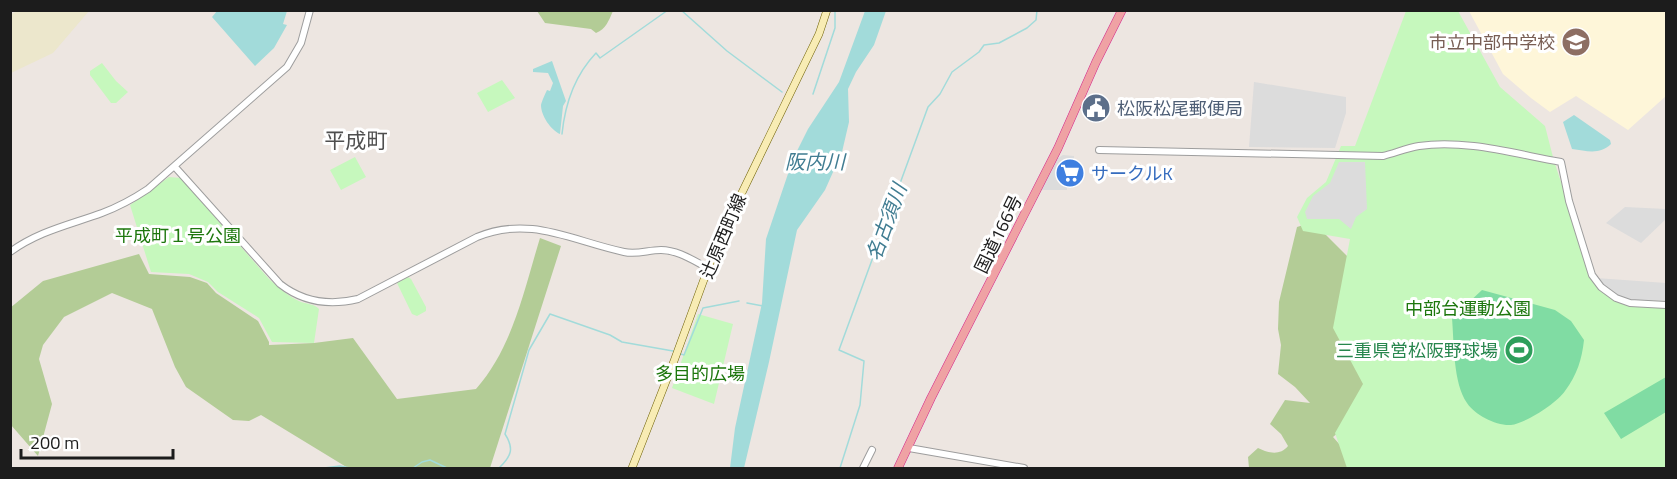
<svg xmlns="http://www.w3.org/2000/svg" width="1677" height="479" font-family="'Titillium Web','Noto Sans JP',sans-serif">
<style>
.education{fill:#fef6d9}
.farmland{fill:#ece7cc}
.forest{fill:#b3cc96}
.park{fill:#c6f8bd}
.pitch{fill:#80dca3}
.parking{fill:#dcdcdc}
.water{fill:#a2dbda}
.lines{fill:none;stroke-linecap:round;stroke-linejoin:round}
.stream{stroke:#a2dbda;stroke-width:1.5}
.tertiary-casing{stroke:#9d9d9d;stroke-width:8}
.secondary-casing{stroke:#6f6206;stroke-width:8}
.trunk-casing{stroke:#d3268a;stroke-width:9}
.tertiary{stroke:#fff;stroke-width:6}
.secondary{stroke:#f8ecb4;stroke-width:7}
.trunk{stroke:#efa2a4;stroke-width:8}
.labels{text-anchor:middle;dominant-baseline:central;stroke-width:6;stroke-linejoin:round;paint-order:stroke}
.education-label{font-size:18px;fill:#785e54;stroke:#fff;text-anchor:end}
.service-label{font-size:18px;fill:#4e5e75;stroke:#fff;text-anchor:start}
.shop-label{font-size:18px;fill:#366cbe;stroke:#fff;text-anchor:start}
.street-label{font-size:18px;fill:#1c1c1c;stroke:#fff}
.park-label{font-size:18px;fill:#1d770d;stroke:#fff}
.leisure-label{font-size:18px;fill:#27864d;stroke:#fff;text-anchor:end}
.water-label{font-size:20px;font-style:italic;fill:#417d92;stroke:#fff}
.quarter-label{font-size:21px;fill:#4f4f4f;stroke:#fff}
</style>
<rect width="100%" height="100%" fill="#ede6e1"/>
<path class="education" d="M 1469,11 L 1666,11 L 1666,96 L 1628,130 L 1576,96 L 1550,112 L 1531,98 L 1503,74 Z"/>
<path class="farmland" d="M 18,11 L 18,10 L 89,11 L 53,53 L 11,73 L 11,14 Z"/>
<path class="forest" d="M 537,11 L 613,11 C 609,20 606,29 596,33 L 591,29 L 545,23 Z
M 1313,222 L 1347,256 L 1393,273 L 1359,415 L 1333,437 L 1356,463 L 1369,468 L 1249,468 L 1248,457 L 1258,448 C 1268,453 1280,456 1288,446 L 1281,434 L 1270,424 L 1285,400 L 1310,403 L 1295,387 L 1278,374 L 1281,345 L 1278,329 L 1279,302 L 1297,227 Z
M 540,238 L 561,246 L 490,468 L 348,468 L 261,415 L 249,421 L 233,420 L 186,387 L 175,367 L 152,309 L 112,293 L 64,317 L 43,345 L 39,359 L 52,404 L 38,456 L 11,425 L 10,308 L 43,281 L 139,254 L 149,274 L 190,277 L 207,283 L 216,293 L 258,321 L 269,342 L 269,345 L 314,343 L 353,338 L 397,399 L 476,389 C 513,347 524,290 540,238 Z"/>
<path class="park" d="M 1406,11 L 1458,11 L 1500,87 L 1545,126 L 1554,161 L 1592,275 L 1616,298 L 1666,307 L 1666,468 L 1347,468 L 1335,433 L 1363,384 L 1333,328 L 1350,239 L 1303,231 L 1297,217 L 1307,198 L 1326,182 L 1341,146 L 1355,146 Z
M 102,63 L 116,81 L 128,92 L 116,103 L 111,103 L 90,75 L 90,71 Z
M 502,80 L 515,98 L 488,112 L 477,93 Z
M 355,157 L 366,177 L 341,190 L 330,170 Z
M 169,177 L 181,178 L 269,279 C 279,288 288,296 301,302 C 308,304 314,304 319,309 L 314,343 L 272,342 L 259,318 L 218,292 L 208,282 L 189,274 L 151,272 L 130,205 Z
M 408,277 L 411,279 L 426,307 L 426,311 L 417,316 L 412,314 L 397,283 Z
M 698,314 L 733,324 L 714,404 L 672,388 Z"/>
<path class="pitch" d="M 1482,290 L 1555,310 L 1571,321 L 1584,340 C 1582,359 1577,375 1565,391 C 1557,403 1526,423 1511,425 C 1496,426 1475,415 1467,403 C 1453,383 1454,342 1452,318 Z
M 1666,377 L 1666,412 L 1621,439 L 1604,413 Z"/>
<path class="parking" d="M 1254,82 L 1346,97 L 1346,113 L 1335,148 L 1249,147 Z
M 1063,155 L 1074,156 L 1074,165 L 1064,165 L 1062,180 L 1067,182 L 1067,190 L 1041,190 L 1055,160 Z
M 1339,162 L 1365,162 L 1367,209 L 1356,217 L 1351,229 L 1339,219 L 1307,219 L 1305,212 L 1313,196 L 1330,183 Z
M 1625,207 L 1666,209 L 1666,219 L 1641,243 L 1606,223 Z
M 1596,278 L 1666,283 L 1666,301 L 1631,300 L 1619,297 L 1608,291 Z"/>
<path class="water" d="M 217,11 L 287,11 L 283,24 L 287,25 L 274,48 L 255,66 L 212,17 Z
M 865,11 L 886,11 L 874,45 L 856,72 L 848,89 L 849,122 L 842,152 L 825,190 L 797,230 L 769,362 L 744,468 L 730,468 L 735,428 L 762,303 L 766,239 L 793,159 L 808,129 L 839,82 Z
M 552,61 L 566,101 L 563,106 L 560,134 C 551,130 541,116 541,105 C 542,101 545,94 547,90 L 550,91 L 553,83 L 548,73 L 533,72 L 533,69 Z
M 1574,115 L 1610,140 L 1611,144 C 1600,155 1587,151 1572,149 L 1563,122 Z"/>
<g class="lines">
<path class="stream" d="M 681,10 L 727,51 L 782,92
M 813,94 L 835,28 L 835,10
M 562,134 C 565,104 575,75 596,53 L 600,58 L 668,10
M 747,303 L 763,306
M 681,354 L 684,355 L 703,308 L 739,301
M 324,468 L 340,466 L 350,468
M 413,468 L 422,462 L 430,460 L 447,468
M 499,468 C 512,456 514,448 505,434 L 529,350 L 550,314 L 610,335 L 622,342 L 673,351
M 840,468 L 860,405 L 864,361 L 839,350 L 928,107 L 940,94 L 952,72 L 979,52 L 984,45 L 999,43 L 1027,28 L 1036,20 L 1037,10"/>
<g class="tertiary-casing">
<path id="tertiary" d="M 1099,150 L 1383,156 C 1395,153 1407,148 1419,146 C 1465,139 1515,154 1561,162 L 1569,201 L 1592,275 L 1601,287 L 1616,298 L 1630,303 L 1666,305
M 175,167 L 280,284 C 303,302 329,306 358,299 L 477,237 C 530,215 572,241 624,252 C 637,255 648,250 661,250 C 678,250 694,261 708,268
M 10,252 C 39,231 69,225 102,213 C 118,207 133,199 148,189 L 287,67 L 301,43 L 310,10
M 909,448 L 1024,468
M 863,468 L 872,450"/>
</g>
<g class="secondary-casing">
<path id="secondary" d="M 632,468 L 674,361 L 717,244 L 819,34 L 827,10"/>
</g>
<g class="trunk-casing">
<path id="trunk" d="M 898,468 L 931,398 L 1058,148 L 1096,62 L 1122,10"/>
</g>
<use href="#tertiary" class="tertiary"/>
<use href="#secondary" class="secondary"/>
<use href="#trunk" class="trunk"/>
</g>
<defs>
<g id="school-disc" transform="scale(1.5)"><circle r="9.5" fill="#8d6e63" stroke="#fff"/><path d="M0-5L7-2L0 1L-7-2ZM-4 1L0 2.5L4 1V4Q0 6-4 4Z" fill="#fff"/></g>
<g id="civic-disc" transform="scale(1.5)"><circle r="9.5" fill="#5c6f8a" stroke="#fff"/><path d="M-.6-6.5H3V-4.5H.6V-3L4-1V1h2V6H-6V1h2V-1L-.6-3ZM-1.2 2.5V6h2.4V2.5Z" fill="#fff"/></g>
<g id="supermarket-disc" transform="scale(1.5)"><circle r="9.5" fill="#3f7fe0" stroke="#fff"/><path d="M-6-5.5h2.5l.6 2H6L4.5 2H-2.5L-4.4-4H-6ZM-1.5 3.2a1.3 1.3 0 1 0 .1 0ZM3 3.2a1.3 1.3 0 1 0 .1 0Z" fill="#fff"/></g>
<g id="stadium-disc" transform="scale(1.5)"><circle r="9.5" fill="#2e9e5b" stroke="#fff"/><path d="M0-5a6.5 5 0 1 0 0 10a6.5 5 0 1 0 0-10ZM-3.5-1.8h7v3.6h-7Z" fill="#fff"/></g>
</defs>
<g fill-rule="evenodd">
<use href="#school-disc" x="1576" y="42"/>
<use href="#civic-disc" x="1096" y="108"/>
<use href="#supermarket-disc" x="1070" y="173"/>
<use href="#stadium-disc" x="1519" y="350"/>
</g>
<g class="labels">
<g class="education-label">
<text x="1555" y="42">市立中部中学校</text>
</g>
<g class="service-label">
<text x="1117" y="108">松阪松尾郵便局</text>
</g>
<g class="shop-label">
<text x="1091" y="173">サークルK</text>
</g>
<g class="street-label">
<text transform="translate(998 234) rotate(-64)">国道166号</text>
<text transform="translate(723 236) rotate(-67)">辻原西町線</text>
</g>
<g class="park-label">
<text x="178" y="235">平成町１号公園</text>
<text x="1468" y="308">中部台運動公園</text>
<text x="700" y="373">多目的広場</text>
</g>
<g class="leisure-label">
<text x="1498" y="350">三重県営松阪野球場</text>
</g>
<g class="water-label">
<text x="815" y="161">阪内川</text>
<text transform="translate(886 222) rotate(-70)">名古須川</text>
</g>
<g class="quarter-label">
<text x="356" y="140">平成町</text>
</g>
</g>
<rect width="1677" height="479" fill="none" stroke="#1c1c1c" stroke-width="24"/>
<path d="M21 449v9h152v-9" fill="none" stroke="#1c1c1c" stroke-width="3"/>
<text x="30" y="449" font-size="18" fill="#1c1c1c" stroke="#ffffff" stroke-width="4.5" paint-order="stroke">200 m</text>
</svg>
